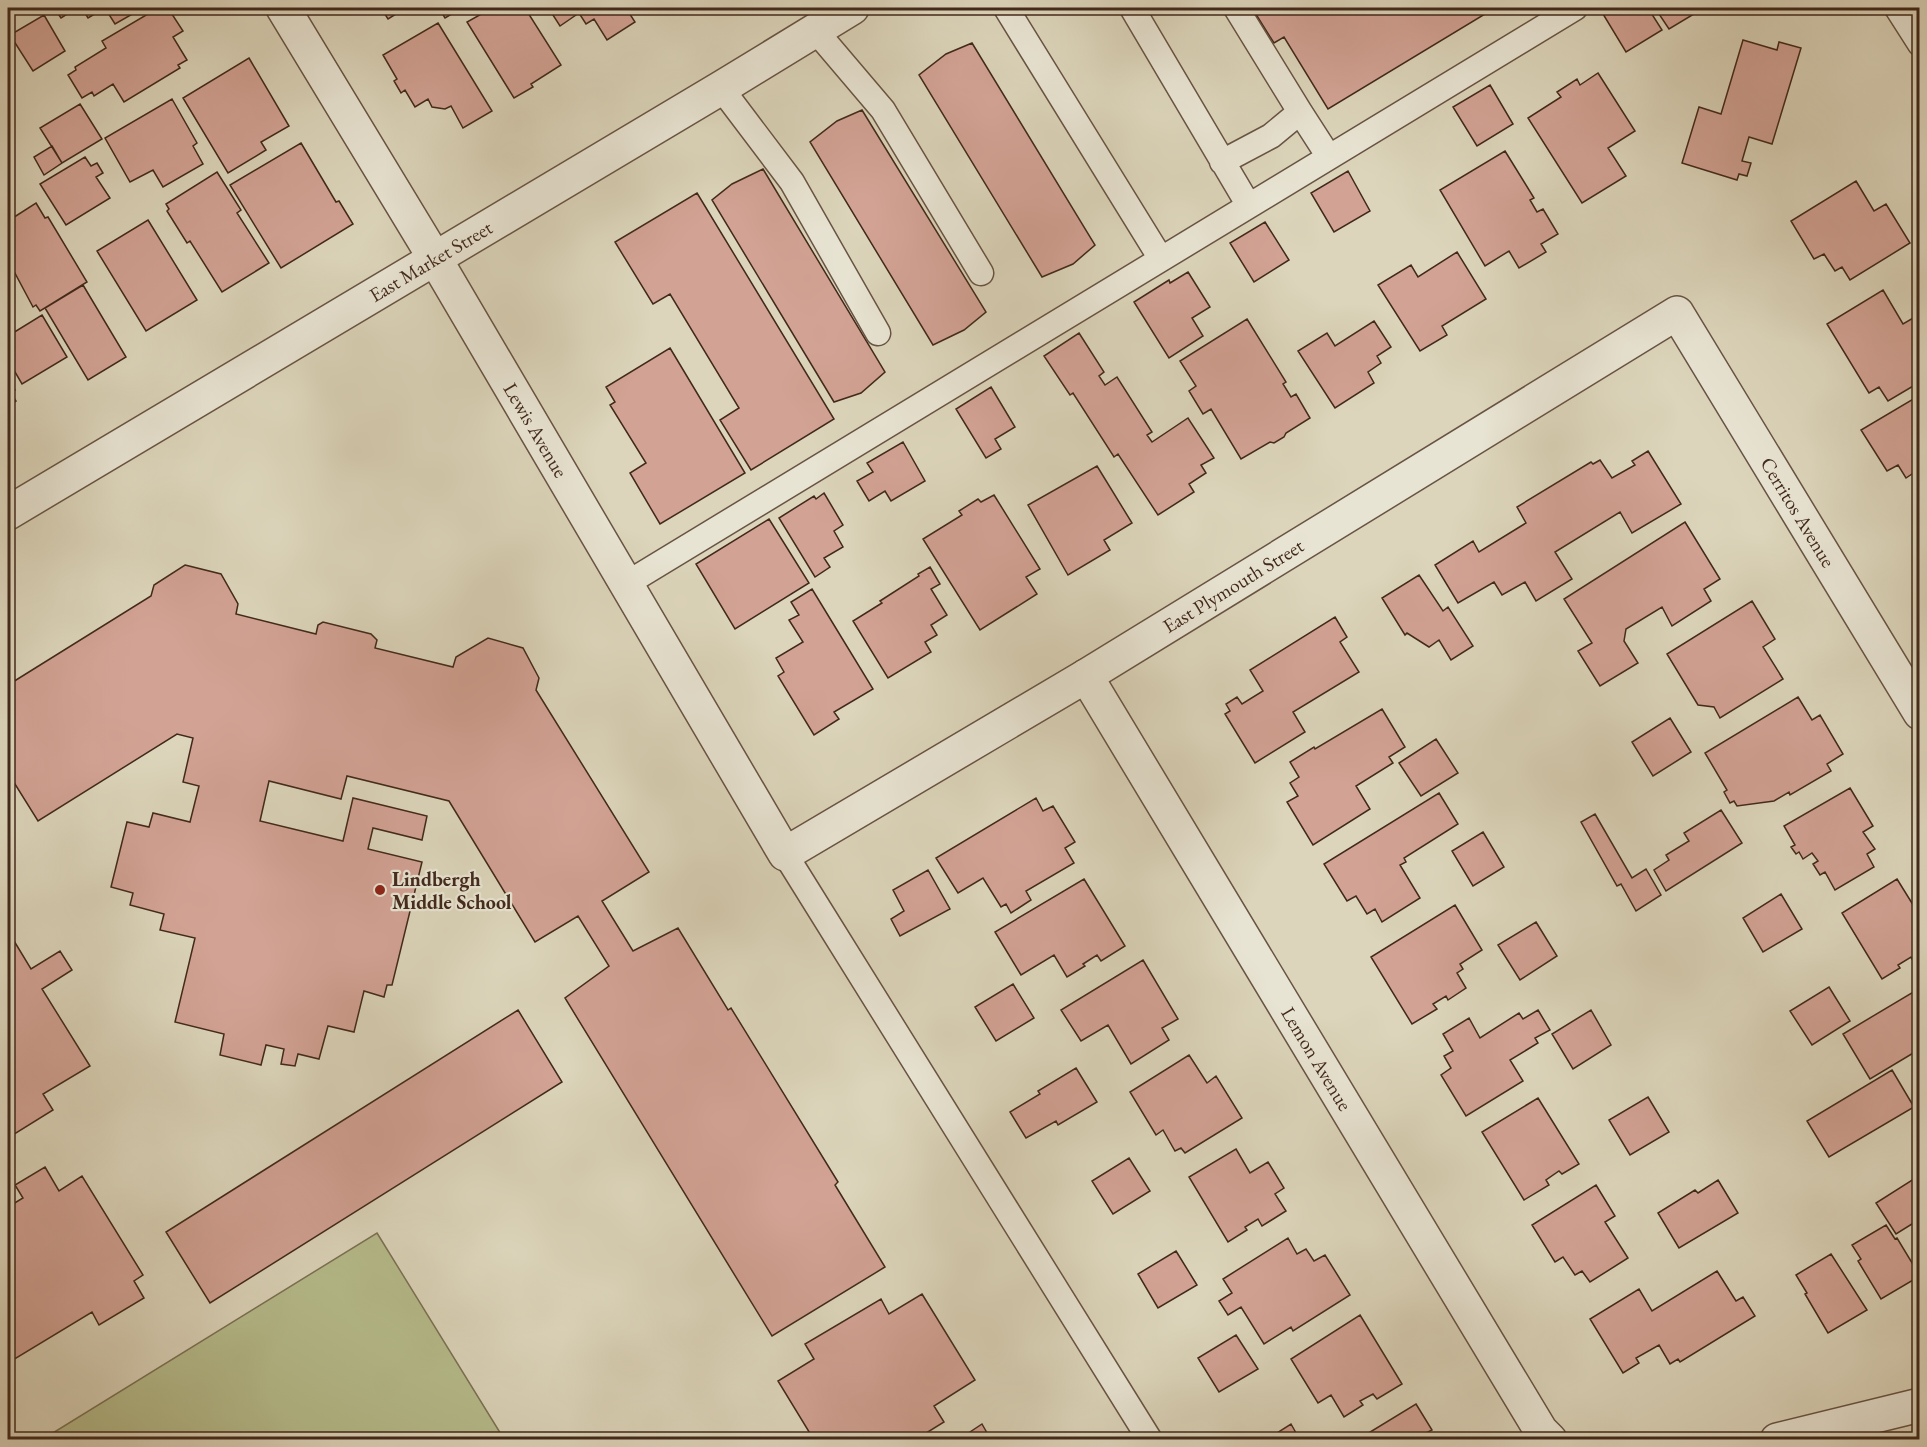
<svg xmlns="http://www.w3.org/2000/svg" width="1927" height="1447" font-family="'EB Garamond',serif">
<style>
.green{fill:#b6bc8c;stroke:#7c7254;stroke-width:1.5}
.building{fill:#d2a294;stroke:#41291b;stroke-width:1.5}
.lines{fill:none;stroke-linecap:round;stroke-linejoin:round}
.service-casing{stroke:#685443;stroke-width:27}
.minor-casing{stroke:#685443;stroke-width:36}
.tertiary-casing{stroke:#685443;stroke-width:36}
.service{stroke:#e8e4d3;stroke-width:24}
.minor{stroke:#e8e4d3;stroke-width:33}
.tertiary{stroke:#e8e4d3;stroke-width:33}
.poi-dot{fill:#8f2418;stroke:#e8e4d3;stroke-width:2}
.labels{text-anchor:middle;dominant-baseline:central;stroke-width:4.5;stroke-linejoin:round;paint-order:stroke}
.street-label{font-size:20px;fill:#41291b;stroke:#e8e4d3}
.poi-label{font-size:20px;font-weight:bold;fill:#41291b;stroke:#e8e4d3;text-anchor:start}
</style>
<rect width="100%" height="100%" fill="#dcd5bb"/>
<filter id="stains"><feTurbulence type="fractalNoise" baseFrequency=".00333" numOctaves="4"/><feColorMatrix values="0 0 0 0 .2 0 0 0 0 .09 0 0 0 0 .02 0 0 0 .5 -.17"/></filter>
<radialGradient id="worn" r=".72"><stop offset=".6" stop-color="#630" stop-opacity="0"/><stop offset="1" stop-color="#630" stop-opacity=".3"/></radialGradient>
<path class="green" d="M 377,1233 L 504,1439 L 43,1439 Z"/>
<path class="building" d="M 54,8 L 77,8 L 61,18 Z
M 82,8 L 143,8 L 115,24 L 105,8 L 88,18 Z
M 158,8 L 168,8 L 183,31 L 173,37 L 187,60 L 178,65 L 180,68 L 124,102 L 113,84 L 94,96 L 92,92 L 82,98 L 68,75 L 76,70 L 75,67 L 106,48 L 102,41 Z
M 381,8 L 406,8 L 388,19 Z
M 439,8 L 462,8 L 445,18 Z
M 492,8 L 525,8 L 561,65 L 531,84 L 533,87 L 514,98 L 467,22 Z
M 553,8 L 626,8 L 635,22 L 607,40 L 594,19 L 586,24 L 579,13 L 560,26 L 551,12 L 554,10 Z
M 1252,8 L 1495,8 L 1328,109 L 1284,37 L 1274,43 Z
M 1613,8 L 1648,8 L 1662,30 L 1626,52 L 1603,14 Z
M 1655,8 L 1704,8 L 1669,29 Z
M 44,15 L 65,51 L 33,71 L 10,35 Z
M 438,23 L 492,111 L 463,128 L 451,106 L 445,109 L 432,107 L 428,99 L 415,107 L 405,90 L 401,93 L 394,81 L 397,79 L 383,55 Z
M 1743,40 L 1777,50 L 1779,42 L 1801,48 L 1772,144 L 1749,137 L 1742,161 L 1751,163 L 1747,176 L 1739,174 L 1737,180 L 1682,163 L 1699,107 L 1721,114 Z
M 972,43 L 1095,245 L 1073,264 L 1042,277 L 919,75 L 946,54 Z
M 249,58 L 289,126 L 261,142 L 266,150 L 228,173 L 183,98 Z
M 1598,73 L 1635,131 L 1608,148 L 1626,176 L 1582,203 L 1528,118 L 1561,97 L 1557,92 L 1577,79 L 1580,85 Z
M 1490,85 L 1513,124 L 1477,146 L 1453,107 Z
M 172,99 L 197,143 L 193,146 L 203,164 L 163,187 L 153,170 L 130,182 L 105,138 Z
M 80,104 L 102,139 L 62,163 L 40,128 Z
M 862,110 L 986,312 L 964,330 L 933,345 L 810,142 L 837,121 Z
M 301,143 L 336,202 L 339,201 L 353,224 L 281,268 L 230,185 Z
M 52,146 L 62,163 L 44,175 L 34,157 Z
M 1505,151 L 1534,198 L 1530,200 L 1537,212 L 1543,209 L 1558,234 L 1541,244 L 1546,252 L 1519,268 L 1509,251 L 1485,266 L 1440,190 Z
M 85,157 L 91,166 L 97,163 L 103,173 L 96,177 L 110,198 L 66,225 L 40,184 Z
M 763,169 L 885,372 L 861,393 L 834,402 L 712,200 L 732,184 Z
M 1348,171 L 1370,211 L 1334,232 L 1311,193 Z
M 217,172 L 241,210 L 237,213 L 269,263 L 222,292 L 190,241 L 187,243 L 167,211 L 169,209 L 166,204 Z
M 1856,181 L 1874,211 L 1886,204 L 1910,243 L 1850,280 L 1842,267 L 1835,271 L 1824,254 L 1814,259 L 1791,221 Z
M 697,193 L 834,419 L 751,470 L 720,420 L 739,408 L 670,294 L 653,304 L 615,242 Z
M 36,203 L 45,218 L 48,217 L 87,282 L 40,311 L 36,305 L 33,307 L 8,260 L 8,241 L 10,239 L 8,235 L 8,221 Z
M 148,220 L 197,300 L 146,331 L 97,251 Z
M 1265,222 L 1289,260 L 1254,282 L 1230,243 Z
M 1457,252 L 1486,299 L 1442,326 L 1447,335 L 1420,351 L 1378,285 L 1411,265 L 1418,277 Z
M 1188,272 L 1210,307 L 1192,318 L 1203,336 L 1169,358 L 1134,302 L 1169,280 L 1170,283 Z
M 83,285 L 126,357 L 88,380 L 45,308 Z
M 1883,290 L 1903,324 L 1920,314 L 1920,382 L 1888,401 L 1879,387 L 1869,393 L 1827,324 Z
M 42,315 L 67,357 L 22,384 L 8,360 L 8,336 Z
M 1247,319 L 1286,382 L 1283,384 L 1291,397 L 1296,394 L 1310,418 L 1286,433 L 1284,437 L 1274,443 L 1270,442 L 1241,459 L 1211,409 L 1203,414 L 1189,391 L 1196,386 L 1180,361 Z
M 1374,321 L 1391,347 L 1377,356 L 1381,363 L 1368,372 L 1374,383 L 1335,408 L 1298,351 L 1327,333 L 1335,346 Z
M 1079,333 L 1104,372 L 1099,376 L 1105,385 L 1117,377 L 1152,432 L 1147,435 L 1152,442 L 1188,418 L 1214,458 L 1201,465 L 1206,473 L 1189,484 L 1194,492 L 1158,515 L 1118,454 L 1114,457 L 1073,393 L 1070,395 L 1044,356 Z
M 670,348 L 745,473 L 660,524 L 630,473 L 646,463 L 610,405 L 615,402 L 606,387 Z
M 8,378 L 15,390 L 11,393 L 16,401 L 8,407 Z
M 991,387 L 1015,427 L 995,439 L 1001,449 L 986,458 L 956,409 Z
M 1920,395 L 1920,480 L 1915,472 L 1906,478 L 1898,465 L 1887,471 L 1861,430 Z
M 903,442 L 925,481 L 891,501 L 885,491 L 869,501 L 857,481 L 873,472 L 867,463 Z
M 1648,451 L 1681,504 L 1632,533 L 1620,512 L 1555,552 L 1572,579 L 1536,601 L 1525,582 L 1502,595 L 1494,582 L 1458,603 L 1435,565 L 1473,541 L 1479,552 L 1526,523 L 1517,507 L 1591,462 L 1593,464 L 1600,460 L 1612,478 L 1635,465 L 1632,461 Z
M 1097,466 L 1132,523 L 1104,540 L 1110,550 L 1068,575 L 1028,505 Z
M 824,493 L 843,525 L 834,531 L 843,547 L 824,558 L 830,567 L 815,577 L 779,518 L 814,496 L 816,499 Z
M 994,495 L 1040,569 L 1026,577 L 1037,594 L 980,630 L 923,539 L 962,515 L 959,511 L 978,499 L 981,502 Z
M 769,519 L 809,583 L 735,629 L 696,564 Z
M 1685,522 L 1720,579 L 1704,589 L 1711,601 L 1672,626 L 1662,607 L 1626,629 L 1624,641 L 1638,663 L 1600,686 L 1578,651 L 1592,643 L 1564,599 Z
M 185,565 L 221,574 L 238,604 L 236,614 L 316,634 L 318,625 L 323,622 L 371,634 L 377,640 L 375,648 L 453,667 L 456,657 L 488,638 L 523,648 L 539,678 L 536,690 L 649,872 L 602,901 L 633,951 L 678,928 L 728,1010 L 731,1008 L 838,1182 L 835,1185 L 885,1267 L 772,1336 L 565,998 L 609,966 L 578,916 L 535,942 L 449,801 L 347,776 L 341,799 L 269,781 L 260,821 L 343,841 L 353,798 L 427,816 L 422,840 L 373,828 L 368,849 L 422,862 L 392,985 L 387,985 L 384,997 L 364,991 L 354,1032 L 328,1026 L 319,1059 L 298,1054 L 295,1066 L 281,1064 L 284,1049 L 266,1045 L 261,1065 L 220,1055 L 224,1034 L 175,1022 L 195,938 L 160,930 L 164,914 L 130,905 L 133,893 L 111,887 L 127,822 L 149,827 L 153,813 L 190,822 L 199,786 L 183,782 L 193,738 L 177,734 L 38,821 L 10,776 L 8,777 L 8,685 L 151,596 L 154,585 Z
M 930,567 L 940,584 L 931,589 L 947,615 L 931,625 L 937,635 L 925,642 L 931,652 L 888,678 L 853,621 L 882,603 L 880,601 L 919,576 L 918,574 Z
M 1419,575 L 1443,611 L 1448,607 L 1473,646 L 1451,660 L 1439,640 L 1429,647 L 1407,633 L 1405,635 L 1382,598 Z
M 812,589 L 873,689 L 834,712 L 839,719 L 814,735 L 778,676 L 784,672 L 776,658 L 803,642 L 789,620 L 799,615 L 791,602 Z
M 1752,601 L 1775,639 L 1763,647 L 1783,679 L 1720,718 L 1714,707 L 1698,705 L 1667,654 Z
M 1335,617 L 1347,637 L 1340,642 L 1359,672 L 1293,712 L 1305,732 L 1255,763 L 1225,714 L 1230,711 L 1226,704 L 1237,697 L 1242,704 L 1263,691 L 1250,670 Z
M 1798,697 L 1812,720 L 1820,715 L 1843,754 L 1827,764 L 1831,771 L 1790,795 L 1789,792 L 1774,801 L 1737,806 L 1734,801 L 1730,803 L 1724,792 L 1727,790 L 1705,753 Z
M 1382,709 L 1405,747 L 1389,757 L 1393,763 L 1356,786 L 1370,809 L 1313,845 L 1287,802 L 1298,796 L 1290,783 L 1299,777 L 1290,762 L 1314,747 L 1315,749 Z
M 1670,718 L 1691,752 L 1653,776 L 1632,742 Z
M 1436,739 L 1458,773 L 1421,796 L 1399,763 Z
M 1850,788 L 1873,826 L 1863,832 L 1875,849 L 1867,854 L 1874,867 L 1835,890 L 1825,872 L 1820,875 L 1813,864 L 1818,861 L 1812,853 L 1803,859 L 1799,852 L 1796,854 L 1791,847 L 1795,845 L 1784,826 Z
M 1439,793 L 1458,824 L 1404,858 L 1406,862 L 1400,865 L 1420,898 L 1382,922 L 1375,909 L 1367,914 L 1356,896 L 1347,901 L 1324,864 Z
M 1036,798 L 1043,811 L 1053,806 L 1075,842 L 1065,848 L 1074,863 L 1026,891 L 1031,900 L 1011,913 L 1006,904 L 1001,907 L 983,878 L 958,893 L 936,858 Z
M 1721,810 L 1742,843 L 1666,891 L 1654,870 L 1669,860 L 1666,855 L 1689,841 L 1684,833 Z
M 1595,814 L 1632,878 L 1646,869 L 1661,895 L 1636,911 L 1621,884 L 1617,886 L 1581,822 Z
M 1483,832 L 1504,867 L 1473,886 L 1452,851 Z
M 928,870 L 950,909 L 900,936 L 891,919 L 904,911 L 893,890 Z
M 1084,879 L 1125,946 L 1101,961 L 1097,955 L 1083,964 L 1085,966 L 1067,977 L 1054,955 L 1021,975 L 995,932 Z
M 1897,879 L 1920,916 L 1920,959 L 1914,963 L 1911,957 L 1898,965 L 1900,968 L 1882,979 L 1842,913 Z
M 1781,894 L 1802,929 L 1763,952 L 1743,918 Z
M 1455,905 L 1482,950 L 1460,964 L 1463,969 L 1457,973 L 1466,988 L 1448,1000 L 1446,996 L 1433,1004 L 1437,1009 L 1412,1024 L 1371,957 Z
M 1536,922 L 1557,956 L 1520,980 L 1498,945 Z
M 8,931 L 31,969 L 60,951 L 72,970 L 42,989 L 90,1066 L 43,1094 L 53,1110 L 8,1138 Z
M 1143,960 L 1178,1019 L 1162,1028 L 1169,1040 L 1131,1064 L 1108,1025 L 1081,1041 L 1061,1010 Z
M 1013,984 L 1034,1018 L 996,1041 L 975,1007 Z
M 1829,987 L 1850,1021 L 1812,1045 L 1790,1011 Z
M 1920,988 L 1920,1049 L 1870,1079 L 1843,1034 Z
M 518,1010 L 562,1082 L 210,1303 L 166,1232 Z
M 1538,1010 L 1550,1030 L 1535,1038 L 1538,1043 L 1510,1060 L 1523,1081 L 1466,1116 L 1441,1075 L 1451,1068 L 1444,1056 L 1453,1051 L 1443,1034 L 1469,1018 L 1480,1038 L 1519,1013 L 1523,1019 Z
M 1591,1010 L 1611,1045 L 1573,1069 L 1552,1034 Z
M 1189,1055 L 1207,1083 L 1216,1076 L 1242,1118 L 1185,1153 L 1181,1148 L 1175,1151 L 1163,1130 L 1156,1135 L 1130,1092 Z
M 1076,1068 L 1097,1102 L 1058,1125 L 1056,1121 L 1026,1138 L 1010,1112 L 1040,1094 L 1038,1091 Z
M 1892,1070 L 1914,1107 L 1829,1157 L 1807,1121 Z
M 1648,1097 L 1669,1132 L 1630,1155 L 1609,1120 Z
M 1538,1098 L 1579,1164 L 1562,1174 L 1559,1171 L 1546,1180 L 1549,1185 L 1524,1200 L 1482,1132 Z
M 1236,1149 L 1250,1173 L 1268,1162 L 1284,1188 L 1275,1194 L 1286,1211 L 1262,1226 L 1258,1219 L 1245,1227 L 1247,1230 L 1228,1242 L 1189,1177 Z
M 1129,1158 L 1150,1191 L 1113,1214 L 1092,1181 Z
M 45,1167 L 59,1191 L 82,1176 L 143,1275 L 134,1281 L 144,1298 L 99,1325 L 92,1312 L 8,1363 L 8,1207 L 23,1198 L 15,1185 Z
M 1920,1175 L 1920,1219 L 1896,1234 L 1876,1203 Z
M 1718,1180 L 1738,1213 L 1679,1248 L 1658,1213 L 1695,1190 L 1698,1193 Z
M 1596,1185 L 1615,1216 L 1605,1222 L 1628,1258 L 1590,1282 L 1582,1271 L 1575,1275 L 1563,1257 L 1555,1262 L 1532,1225 Z
M 1886,1225 L 1895,1239 L 1897,1238 L 1920,1276 L 1881,1299 L 1858,1261 L 1861,1259 L 1852,1245 Z
M 1288,1238 L 1297,1254 L 1306,1249 L 1314,1261 L 1325,1255 L 1350,1295 L 1293,1331 L 1291,1327 L 1264,1344 L 1241,1307 L 1228,1315 L 1219,1301 L 1232,1293 L 1223,1279 Z
M 1176,1251 L 1197,1285 L 1158,1308 L 1138,1274 Z
M 1831,1254 L 1867,1310 L 1828,1333 L 1805,1294 L 1807,1293 L 1796,1275 Z
M 1717,1271 L 1736,1301 L 1743,1297 L 1755,1316 L 1680,1362 L 1678,1359 L 1670,1364 L 1659,1345 L 1636,1358 L 1639,1363 L 1623,1373 L 1590,1319 L 1639,1289 L 1652,1311 Z
M 922,1294 L 975,1380 L 934,1406 L 944,1422 L 915,1440 L 814,1440 L 778,1381 L 814,1359 L 805,1344 L 881,1299 L 889,1314 Z
M 1360,1315 L 1402,1384 L 1377,1399 L 1373,1394 L 1360,1401 L 1363,1405 L 1344,1417 L 1331,1395 L 1318,1403 L 1291,1359 Z
M 1236,1335 L 1258,1369 L 1219,1392 L 1198,1358 Z
M 1416,1404 L 1432,1430 L 1424,1434 L 1427,1439 L 1357,1440 Z
M 982,1424 L 991,1440 L 958,1440 Z
M 1291,1424 L 1300,1440 L 1266,1440 Z"/>
<g class="lines">
<g class="service-casing">
<path id="service" d="M 1006,8 L 1161,259
M 1132,8 L 1249,206
M 1897,8 L 1920,44
M 815,30 L 883,110 L 981,273
M 721,88 L 792,182 L 878,333
M 1300,112 L 1329,157
M 1222,162 L 1271,136 L 1300,112 L 1236,8
M 626,584 L 1575,8
M 785,854 L 1150,1440"/>
</g>
<g class="minor-casing">
<g id="minor">
<path id="s1" d="M 283,8 L 434,257 L 785,854 L 1086,676 L 1677,313 L 1920,713"/>
<path id="s2" d="M 1086,676 L 1541,1431 L 1550,1440"/>
<path d="M 1777,1440 L 1920,1405"/>
</g>
</g>
<g class="tertiary-casing">
<g id="tertiary">
<path id="s3" d="M 8,513 L 721,88 L 852,8"/>
</g>
</g>
<use href="#service" class="service"/>
<use href="#minor" class="minor"/>
<use href="#tertiary" class="tertiary"/>
</g>
<circle class="poi-dot" cx="380" cy="890" r="6"/>
<g class="labels">
<g class="street-label">
<text stroke="none"><textPath href="#s3" startOffset="492">East Market Street</textPath></text>
<text stroke="none"><textPath href="#s1" startOffset="492">Lewis Avenue</textPath></text>
<text stroke="none"><textPath href="#s1" startOffset="2260">Cerritos Avenue</textPath></text>
<text stroke="none"><textPath href="#s1" startOffset="1506">East Plymouth Street</textPath></text>
<text stroke="none"><textPath href="#s2" startOffset="447">Lemon Avenue</textPath></text>
</g>
<g class="poi-label">
<text x="392" y="879">Lindbergh<tspan x="392" dy="23">Middle School</tspan></text>
</g>
</g>
<rect width="1927" height="1447" fill="none" stroke="#dcd5bb" stroke-width="30"/>
<rect x="9" y="9" width="1909" height="1429" fill="none" stroke="#41291b" stroke-width="3"/>
<rect x="15" y="15" width="1897" height="1417" fill="none" stroke="#41291b" stroke-width="1.5"/>
<rect width="100%" height="100%" filter="url(#stains)"/>
<rect width="100%" height="100%" fill="url(#worn)"/>
</svg>
